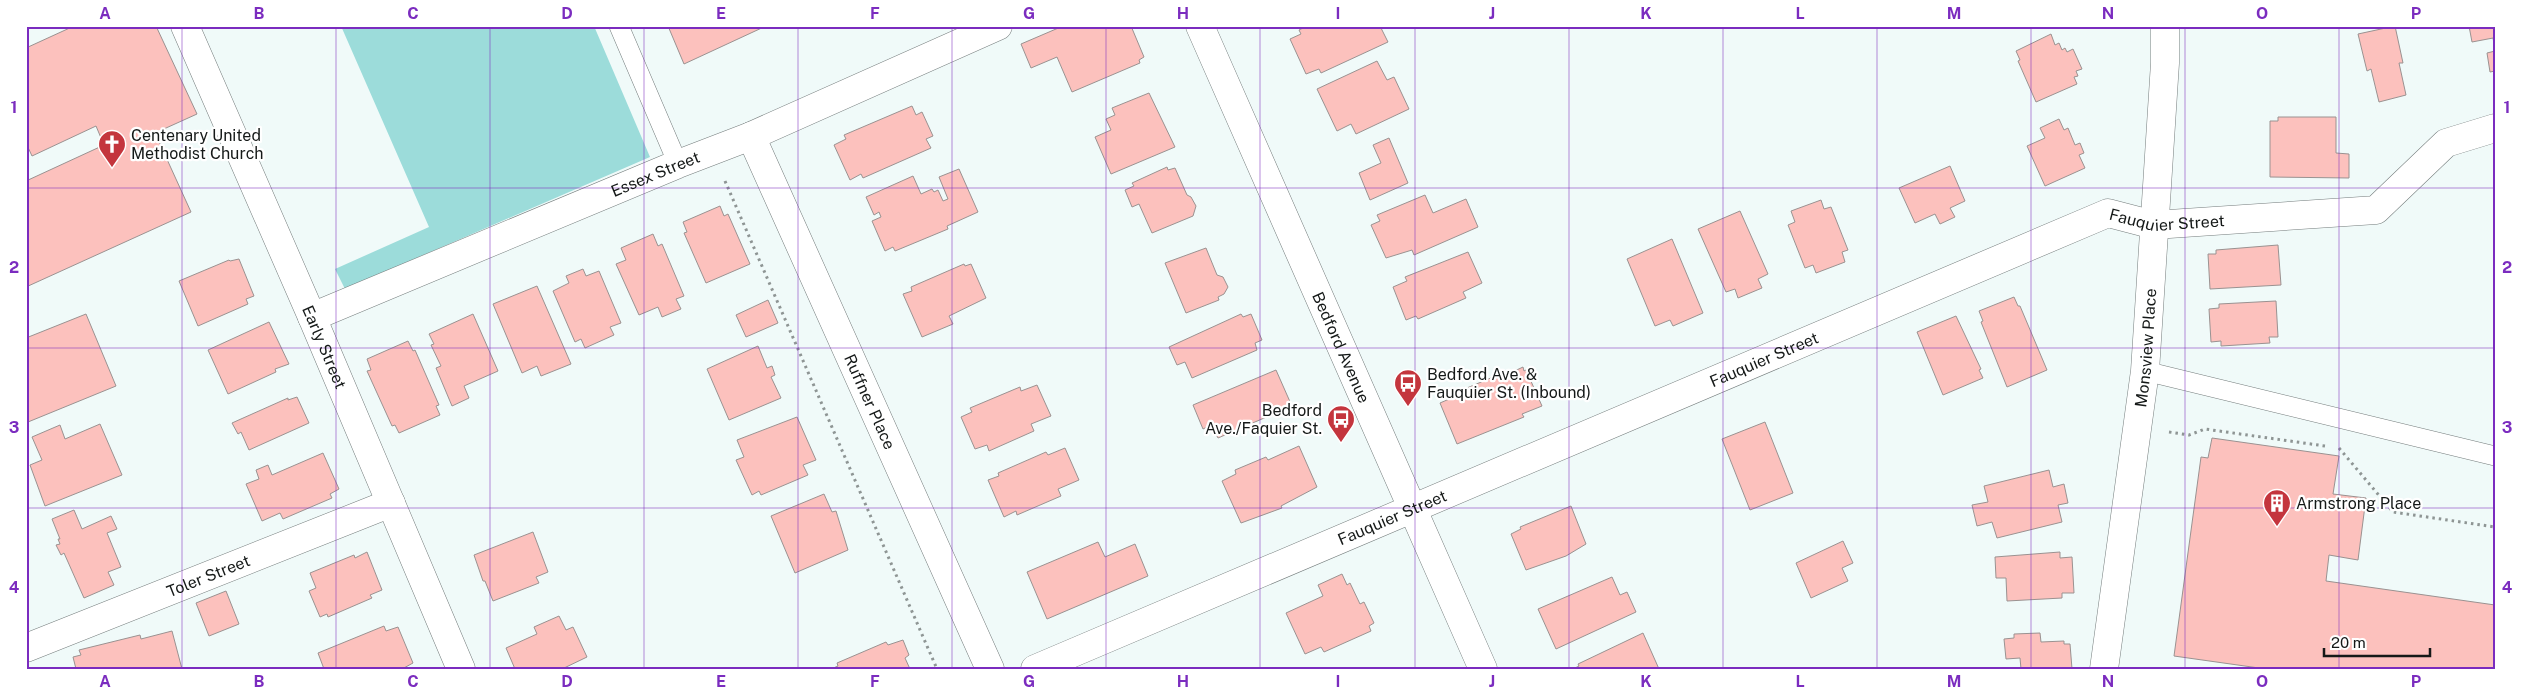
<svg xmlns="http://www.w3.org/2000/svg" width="2521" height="695" font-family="'Public Sans',sans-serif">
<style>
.green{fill:#9cdcda}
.building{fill:#fcc1bd;stroke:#9a9291}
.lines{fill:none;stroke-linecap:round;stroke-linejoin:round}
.lane-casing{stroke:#757d7d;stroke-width:20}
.street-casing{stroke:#757d7d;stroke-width:29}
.secondary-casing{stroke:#757d7d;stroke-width:29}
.path{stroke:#8e9594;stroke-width:3;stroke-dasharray:2.5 4;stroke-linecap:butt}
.lane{stroke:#fff;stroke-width:19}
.street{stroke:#fff;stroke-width:28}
.secondary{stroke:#fff;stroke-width:28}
.grid{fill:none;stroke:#7b2cbf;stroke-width:1;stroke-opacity:0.55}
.labels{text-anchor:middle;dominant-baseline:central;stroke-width:4.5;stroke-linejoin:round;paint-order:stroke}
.poi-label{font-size:16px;fill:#151918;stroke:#fff;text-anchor:start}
.street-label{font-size:16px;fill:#151918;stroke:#fff}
.neatline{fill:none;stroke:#7b2cbf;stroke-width:2}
.grid-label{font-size:16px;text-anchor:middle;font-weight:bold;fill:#7b2cbf}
</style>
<rect width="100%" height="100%" fill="#f0faf9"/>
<path class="green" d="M 341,26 L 594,26 L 650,157 L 345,289 L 335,269 L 429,227 Z"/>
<path class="building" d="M 74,26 L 156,26 L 197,114 L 155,133 L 191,212 L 26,287 L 26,181 L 104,145 L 96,126 L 32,156 L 26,143 L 26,48 Z
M 668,26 L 766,26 L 684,64 Z
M 1063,26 L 1131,26 L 1144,57 L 1139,60 L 1140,63 L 1072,92 L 1057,57 L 1031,68 L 1021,44 Z
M 1307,26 L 1380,26 L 1388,42 L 1321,73 L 1319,69 L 1306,74 L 1290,39 L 1301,34 L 1299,30 Z
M 2395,26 L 2403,63 L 2399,63 L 2406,95 L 2379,102 L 2371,69 L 2367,71 L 2358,34 Z
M 2469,26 L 2495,26 L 2495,49 L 2493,38 L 2472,42 Z
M 2051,34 L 2055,45 L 2059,43 L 2062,50 L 2065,48 L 2067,52 L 2073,49 L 2082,69 L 2076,71 L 2078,76 L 2074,77 L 2077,84 L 2036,102 L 2018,61 L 2020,60 L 2016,51 Z
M 2495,51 L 2495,71 L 2490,72 L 2487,53 Z
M 1377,61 L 1387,80 L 1394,77 L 1409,109 L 1356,134 L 1351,124 L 1337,131 L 1317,89 Z
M 1149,93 L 1175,147 L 1111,174 L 1095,137 L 1111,130 L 1106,119 L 1115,115 L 1112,108 Z
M 912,106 L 916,115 L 922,112 L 933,136 L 926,139 L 931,148 L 863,178 L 861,174 L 850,180 L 834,145 L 846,139 L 844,135 Z
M 2278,117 L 2336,117 L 2336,153 L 2349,154 L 2349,178 L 2270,177 L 2270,121 L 2278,121 Z
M 2059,119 L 2064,130 L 2068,128 L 2075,145 L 2080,143 L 2084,153 L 2079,155 L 2085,168 L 2045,186 L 2027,146 L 2045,138 L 2040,128 Z
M 1389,138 L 1408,183 L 1370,200 L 1359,173 L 1381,163 L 1373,145 Z
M 1950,166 L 1965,201 L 1950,208 L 1955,217 L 1940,224 L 1935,214 L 1915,223 L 1899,188 Z
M 1167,167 L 1168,170 L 1175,168 L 1187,195 L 1191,197 L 1196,206 L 1193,216 L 1152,233 L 1139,204 L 1132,207 L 1125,190 L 1134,186 L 1132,183 Z
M 959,169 L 978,212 L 947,226 L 948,229 L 895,251 L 893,247 L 885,251 L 872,221 L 881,217 L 879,212 L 874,215 L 866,197 L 913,176 L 921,194 L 932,189 L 934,192 L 938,190 L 943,201 L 948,199 L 939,177 Z
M 1425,195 L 1433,213 L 1466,199 L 1478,227 L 1414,255 L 1412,250 L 1386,258 L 1371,225 L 1380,221 L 1377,215 Z
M 1821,200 L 1824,209 L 1831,207 L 1848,250 L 1842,252 L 1845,262 L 1816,273 L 1813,265 L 1805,268 L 1788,225 L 1795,222 L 1791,211 Z
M 720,206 L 724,216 L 728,214 L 750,264 L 706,283 L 684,233 L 687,232 L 683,222 Z
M 1740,211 L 1768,274 L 1758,279 L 1762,288 L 1738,298 L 1735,289 L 1726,292 L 1698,229 Z
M 653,234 L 658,246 L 662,244 L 684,296 L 676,299 L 681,309 L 662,317 L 658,307 L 639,315 L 616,264 L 626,260 L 621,248 Z
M 1672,239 L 1703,313 L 1673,326 L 1670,320 L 1655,326 L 1627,259 Z
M 2278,245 L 2281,285 L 2210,289 L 2208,254 L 2216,254 L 2216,250 Z
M 1206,248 L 1217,275 L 1223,277 L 1228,287 L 1224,294 L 1218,297 L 1219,300 L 1186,313 L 1165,263 Z
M 1468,252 L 1482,283 L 1463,292 L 1466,298 L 1418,319 L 1416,316 L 1406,320 L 1393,287 L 1407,281 L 1405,277 Z
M 239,259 L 254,296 L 246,299 L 248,304 L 198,326 L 179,281 L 229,260 L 230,261 Z
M 964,264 L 965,266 L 971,264 L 986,298 L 949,316 L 953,324 L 922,337 L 903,294 L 912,291 L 911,287 Z
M 583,269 L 586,276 L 599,271 L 621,323 L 610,327 L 614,335 L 585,348 L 581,339 L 575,342 L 553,291 L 569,283 L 566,276 Z
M 537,286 L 571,364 L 541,376 L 537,366 L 522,373 L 493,304 Z
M 2014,297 L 2018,306 L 2020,306 L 2047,370 L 2007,387 L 1981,322 L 1983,321 L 1979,311 Z
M 768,300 L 778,323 L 746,337 L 736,315 Z
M 2276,301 L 2278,337 L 2269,337 L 2270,343 L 2221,346 L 2221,341 L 2211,342 L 2209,309 L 2219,308 L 2219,304 Z
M 86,314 L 116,386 L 28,422 L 26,338 Z
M 473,314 L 498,371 L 464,386 L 469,398 L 452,406 L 436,368 L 441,366 L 431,345 L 434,344 L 429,334 Z
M 1241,314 L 1243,317 L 1251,314 L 1262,340 L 1255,343 L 1257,350 L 1192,378 L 1185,362 L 1177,365 L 1169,347 Z
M 1956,316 L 1981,369 L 1979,370 L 1983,378 L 1943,395 L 1917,332 Z
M 269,322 L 289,364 L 275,369 L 276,372 L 228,394 L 208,350 Z
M 408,341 L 413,351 L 415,350 L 439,405 L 436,406 L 440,415 L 399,433 L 395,425 L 392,426 L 367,371 L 371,370 L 367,359 Z
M 758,346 L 767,368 L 772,366 L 775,375 L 771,377 L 781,398 L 729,420 L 707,369 Z
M 1523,367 L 1524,371 L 1526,370 L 1542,406 L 1522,414 L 1524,417 L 1457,444 L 1440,403 L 1456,396 L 1455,393 L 1505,372 L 1506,375 Z
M 1276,370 L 1291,404 L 1284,407 L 1285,409 L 1218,438 L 1211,425 L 1203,429 L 1193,405 Z
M 1037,385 L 1051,416 L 1031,424 L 1034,431 L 989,451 L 987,445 L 975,449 L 961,417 L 972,412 L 970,408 L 1020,387 L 1021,391 Z
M 297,397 L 309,423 L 249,450 L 241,432 L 238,434 L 232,423 L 288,398 L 288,400 Z
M 797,417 L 816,460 L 803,465 L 808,475 L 761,495 L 759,491 L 752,495 L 736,460 L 744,457 L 737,440 Z
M 1765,422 L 1793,493 L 1750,510 L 1722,439 Z
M 100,424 L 122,475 L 45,506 L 30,465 L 42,460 L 32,437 L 60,425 L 65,439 Z
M 2212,438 L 2339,456 L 2333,494 L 2366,498 L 2358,560 L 2329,555 L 2326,581 L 2495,605 L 2495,669 L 2266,669 L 2174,656 L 2201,457 L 2208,458 Z
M 1299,446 L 1317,487 L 1281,506 L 1282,508 L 1241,523 L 1222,481 L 1236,474 L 1235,470 L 1266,457 L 1268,460 Z
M 1065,448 L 1079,480 L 1058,489 L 1061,496 L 1017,515 L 1016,511 L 1004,517 L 988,480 L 999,476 L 998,473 L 1046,452 L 1048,455 Z
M 323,453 L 339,489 L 330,494 L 332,498 L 283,519 L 280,513 L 262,521 L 246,484 L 259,479 L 256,470 L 268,465 L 272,475 Z
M 2049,470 L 2053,487 L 2064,484 L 2068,503 L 2058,505 L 2062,522 L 1997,538 L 1992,522 L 1977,526 L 1972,505 L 1988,502 L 1984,486 Z
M 824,494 L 832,512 L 836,511 L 848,550 L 795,573 L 771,516 Z
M 1571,506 L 1586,544 L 1566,556 L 1526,570 L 1511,534 L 1521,529 L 1520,527 Z
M 74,510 L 82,529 L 111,516 L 117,529 L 107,533 L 121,567 L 108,572 L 114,585 L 84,598 L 64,553 L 61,555 L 56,545 L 60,544 L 58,539 L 60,539 L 52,519 Z
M 533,532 L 548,572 L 536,577 L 539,583 L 493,601 L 485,581 L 483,581 L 474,555 Z
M 1843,541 L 1853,563 L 1842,568 L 1848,581 L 1811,598 L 1796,563 Z
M 1098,542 L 1105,557 L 1135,544 L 1148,576 L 1047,619 L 1027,572 Z
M 367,552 L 382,590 L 370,595 L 372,598 L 328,617 L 327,614 L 320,617 L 309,591 L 316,588 L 310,573 L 354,555 L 355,558 Z
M 2060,552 L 2060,558 L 2072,557 L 2074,593 L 2062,593 L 2062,598 L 2007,601 L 2006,578 L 1996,578 L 1995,557 Z
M 1342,574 L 1347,585 L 1350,583 L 1360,604 L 1364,602 L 1374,623 L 1369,626 L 1371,631 L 1324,652 L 1321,647 L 1305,654 L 1286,613 L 1323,596 L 1318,585 Z
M 1612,577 L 1620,595 L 1627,592 L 1636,612 L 1556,649 L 1538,609 Z
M 226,591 L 239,624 L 209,636 L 196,603 Z
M 559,616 L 566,630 L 573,627 L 587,657 L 562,669 L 515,669 L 506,648 L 537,634 L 534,627 Z
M 384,626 L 386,631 L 398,627 L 413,663 L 402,669 L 324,669 L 318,653 Z
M 172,631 L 182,669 L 76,669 L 73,657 L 81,655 L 79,650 L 140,635 L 141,639 Z
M 1643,633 L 1659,669 L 1573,669 L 1579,666 L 1578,664 Z
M 2040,633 L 2041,642 L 2064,641 L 2064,644 L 2070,644 L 2072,669 L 2021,669 L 2020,658 L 2006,659 L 2004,639 L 2014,638 L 2014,634 Z
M 903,640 L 909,655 L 905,658 L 910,669 L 831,669 L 838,666 L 837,663 L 886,642 L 888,645 Z"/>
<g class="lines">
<g class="lane-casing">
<path id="lane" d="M 619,26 L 678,164
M 2145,371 L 2495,456"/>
</g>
<g class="street-casing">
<g id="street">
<path id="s1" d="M 185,26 L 312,317 L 461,669"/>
<path id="s2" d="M 751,136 L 990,669"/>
<path id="s3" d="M 312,317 L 678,164 L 751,136 L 998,26"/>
<path id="s4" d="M 26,648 L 391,503"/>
<path id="s5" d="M 1035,669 L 2108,213 L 2154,225 L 2376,210 L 2446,143 L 2495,128"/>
<path id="s6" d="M 2104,669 L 2145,371 L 2165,63 L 2165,26"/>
</g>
</g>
<g class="secondary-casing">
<g id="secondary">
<path id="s7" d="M 1200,26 L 1483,669"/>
</g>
</g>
<path class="path" d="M 725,181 L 937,669
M 2169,432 L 2189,435 L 2205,429 L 2325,446
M 2339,448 L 2393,512 L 2495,527"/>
<use href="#lane" class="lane"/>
<use href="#street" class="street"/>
<use href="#secondary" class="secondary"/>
</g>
<path class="grid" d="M 182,26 L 182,669M 336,26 L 336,669M 490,26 L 490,669M 644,26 L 644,669M 798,26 L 798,669M 952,26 L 952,669M 1106,26 L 1106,669M 1260,26 L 1260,669M 1415,26 L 1415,669M 1569,26 L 1569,669M 1723,26 L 1723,669M 1877,26 L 1877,669M 2031,26 L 2031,669M 2185,26 L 2185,669M 2339,26 L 2339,669M 26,188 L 2495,188M 26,348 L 2495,348M 26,508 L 2495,508"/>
<defs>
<g id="church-pin" transform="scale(1.4375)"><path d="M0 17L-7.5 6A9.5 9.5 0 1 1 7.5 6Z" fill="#c4353d" stroke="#fff"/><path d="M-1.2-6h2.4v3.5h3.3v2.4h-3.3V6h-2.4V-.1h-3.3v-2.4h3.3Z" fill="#fff"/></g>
<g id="bus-pin" transform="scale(1.4375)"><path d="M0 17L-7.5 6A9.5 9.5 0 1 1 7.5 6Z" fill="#c4353d" stroke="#fff"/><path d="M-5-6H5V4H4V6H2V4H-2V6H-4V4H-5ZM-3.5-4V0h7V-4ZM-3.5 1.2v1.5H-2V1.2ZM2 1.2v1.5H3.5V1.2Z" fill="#fff"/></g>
<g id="building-pin" transform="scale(1.4375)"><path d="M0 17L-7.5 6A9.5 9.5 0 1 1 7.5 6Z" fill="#c4353d" stroke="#fff"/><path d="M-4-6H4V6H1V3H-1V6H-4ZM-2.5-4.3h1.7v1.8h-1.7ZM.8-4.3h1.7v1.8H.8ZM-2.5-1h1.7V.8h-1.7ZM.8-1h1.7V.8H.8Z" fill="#fff"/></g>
</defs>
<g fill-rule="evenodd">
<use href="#church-pin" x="112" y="144"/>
<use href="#bus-pin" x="1408" y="383"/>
<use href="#bus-pin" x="1341" y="419"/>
<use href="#building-pin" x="2277" y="503"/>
</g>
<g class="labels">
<g class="poi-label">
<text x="131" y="135">Centenary United<tspan x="131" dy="18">Methodist Church</tspan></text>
<text x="1427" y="374">Bedford Ave. &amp;<tspan x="1427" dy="18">Fauquier St. (Inbound)</tspan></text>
<text x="1322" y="410" text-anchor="end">Bedford<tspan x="1322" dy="18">Ave./Faquier St.</tspan></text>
<text x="2296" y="503">Armstrong Place</text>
</g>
<g class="street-label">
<text stroke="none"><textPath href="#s3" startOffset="372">Essex Street</textPath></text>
<text stroke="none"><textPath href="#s5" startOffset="1226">Fauquier Street</textPath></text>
<text stroke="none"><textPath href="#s1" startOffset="350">Early Street</textPath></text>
<text stroke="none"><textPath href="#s7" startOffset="351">Bedford Avenue</textPath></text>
<text stroke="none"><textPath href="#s6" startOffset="324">Monsview Place</textPath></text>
<text stroke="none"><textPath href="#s5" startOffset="792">Fauquier Street</textPath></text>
<text stroke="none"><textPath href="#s2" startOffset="291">Ruffner Place</textPath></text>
<text stroke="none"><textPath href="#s5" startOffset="388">Fauquier Street</textPath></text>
<text stroke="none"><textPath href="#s4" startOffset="196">Toler Street</textPath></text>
</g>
</g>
<rect width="2521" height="695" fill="none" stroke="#ffffff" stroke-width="55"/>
<path d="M2324 648v8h106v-8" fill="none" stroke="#151918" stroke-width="2.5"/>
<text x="2331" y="648" font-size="15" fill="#151918" stroke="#ffffff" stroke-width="4" paint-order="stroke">20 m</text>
<rect x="28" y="28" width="2466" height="640" class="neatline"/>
<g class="grid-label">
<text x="105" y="19">A</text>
<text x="259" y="19">B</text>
<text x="413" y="19">C</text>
<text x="567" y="19">D</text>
<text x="721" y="19">E</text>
<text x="875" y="19">F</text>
<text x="1029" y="19">G</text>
<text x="1183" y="19">H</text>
<text x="1338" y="19">I</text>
<text x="1492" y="19">J</text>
<text x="1646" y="19">K</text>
<text x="1800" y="19">L</text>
<text x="1954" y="19">M</text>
<text x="2108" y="19">N</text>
<text x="2262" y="19">O</text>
<text x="2416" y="19">P</text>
<text x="14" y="113">1</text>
<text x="2507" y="113">1</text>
<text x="14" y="273">2</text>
<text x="2507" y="273">2</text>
<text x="14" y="433">3</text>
<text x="2507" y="433">3</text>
<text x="14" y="593">4</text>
<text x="2507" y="593">4</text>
<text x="105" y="687">A</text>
<text x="259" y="687">B</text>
<text x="413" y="687">C</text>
<text x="567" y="687">D</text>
<text x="721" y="687">E</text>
<text x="875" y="687">F</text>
<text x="1029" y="687">G</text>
<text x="1183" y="687">H</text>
<text x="1338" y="687">I</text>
<text x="1492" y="687">J</text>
<text x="1646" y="687">K</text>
<text x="1800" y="687">L</text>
<text x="1954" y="687">M</text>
<text x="2108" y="687">N</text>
<text x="2262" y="687">O</text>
<text x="2416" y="687">P</text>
</g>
</svg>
